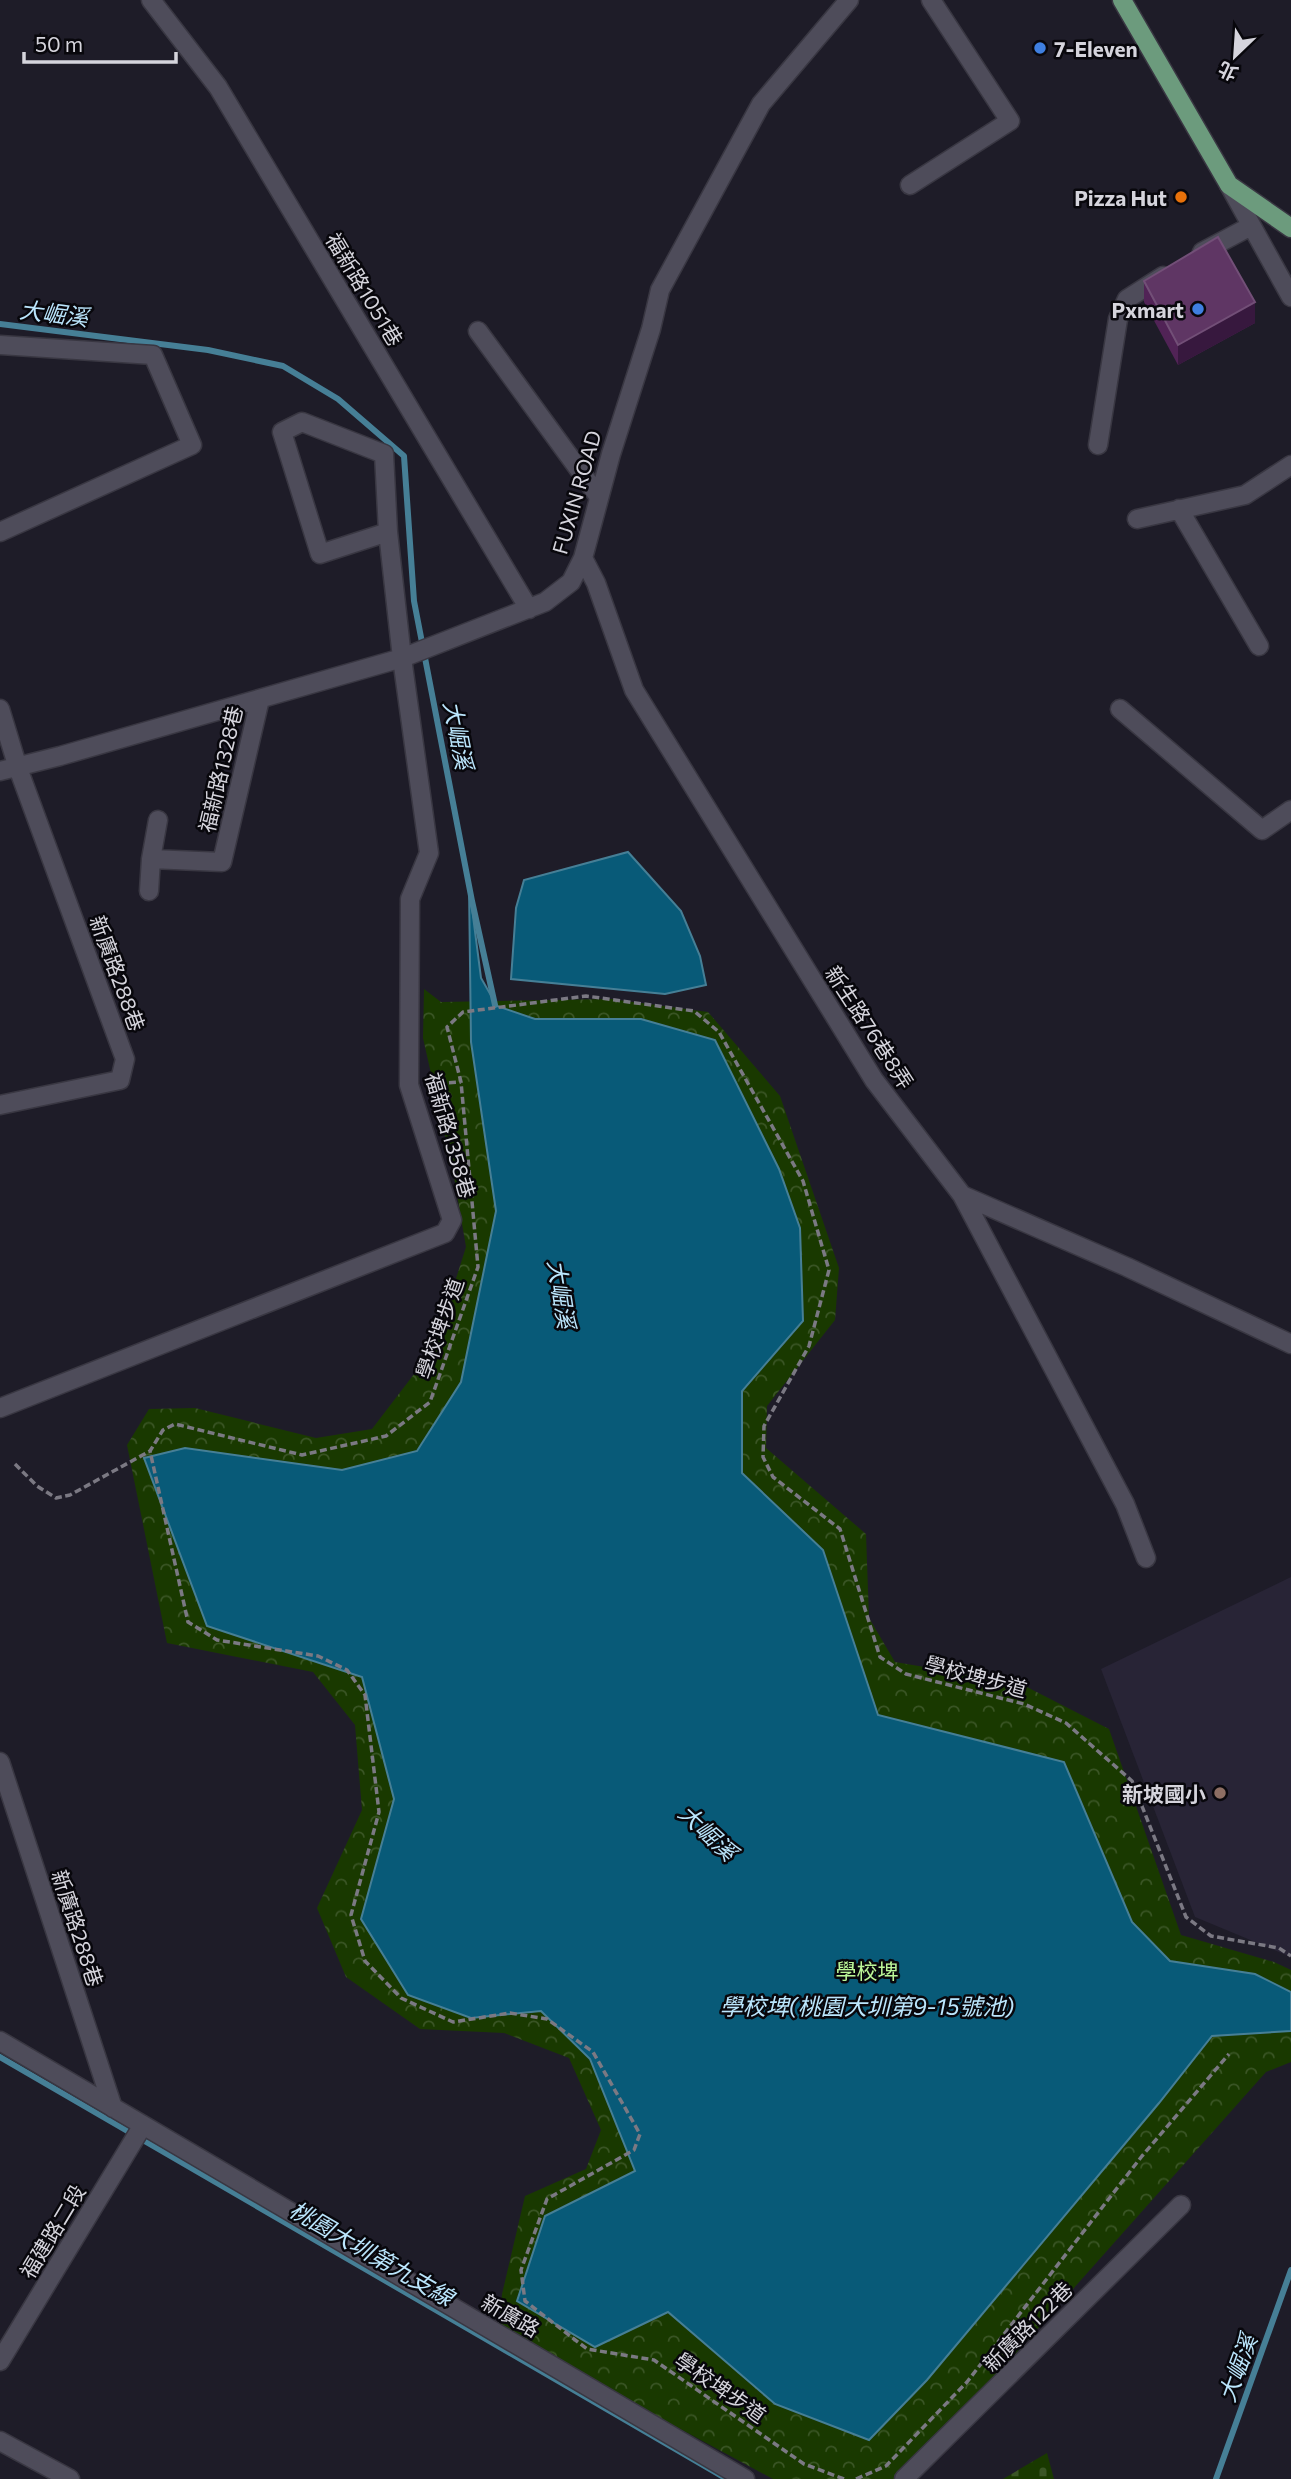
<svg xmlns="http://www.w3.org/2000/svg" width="1291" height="2479" font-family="Commissioner,'Noto Sans TC',sans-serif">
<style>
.built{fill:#282436}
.cemetery{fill:url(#cemetery-stones)}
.park{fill:url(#park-crowns)}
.water{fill:#085a78;stroke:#467f96;stroke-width:2}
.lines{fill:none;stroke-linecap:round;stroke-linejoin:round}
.stream{stroke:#467f96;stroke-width:6}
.minor-casing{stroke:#393742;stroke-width:21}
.major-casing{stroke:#393742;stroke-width:21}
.path{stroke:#7b7983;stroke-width:3.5;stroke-dasharray:7 3.5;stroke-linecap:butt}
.minor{stroke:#4e4c5a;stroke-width:18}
.major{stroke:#6c9b7d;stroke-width:18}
.wall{fill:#512356}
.shaded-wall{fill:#37183e}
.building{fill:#5f3664;stroke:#724f77;stroke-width:2}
.shop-dot{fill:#3f7fe0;stroke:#08070c;stroke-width:2.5}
.food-dot{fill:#e8710a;stroke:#08070c;stroke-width:2.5}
.education-dot{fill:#8d6e63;stroke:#08070c;stroke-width:2.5}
.labels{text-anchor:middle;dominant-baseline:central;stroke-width:5;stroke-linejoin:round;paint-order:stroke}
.poi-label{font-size:21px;font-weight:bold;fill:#d5d4dc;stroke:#08070c;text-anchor:end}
.street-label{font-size:21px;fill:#d5d4dc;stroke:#08070c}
.park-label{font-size:21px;fill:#bcf799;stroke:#08070c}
.water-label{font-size:23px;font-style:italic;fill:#bbe6fd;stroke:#08070c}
</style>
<defs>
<pattern id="cemetery-stones" width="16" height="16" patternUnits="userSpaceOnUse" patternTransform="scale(1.75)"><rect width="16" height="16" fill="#193900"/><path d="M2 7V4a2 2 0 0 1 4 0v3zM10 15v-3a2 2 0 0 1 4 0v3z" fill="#3a5525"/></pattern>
<pattern id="park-crowns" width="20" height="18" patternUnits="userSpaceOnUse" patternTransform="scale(1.75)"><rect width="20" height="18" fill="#193900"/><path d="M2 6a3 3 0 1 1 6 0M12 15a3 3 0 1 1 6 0" fill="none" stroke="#3a5525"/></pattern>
</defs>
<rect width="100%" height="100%" fill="#1e1c28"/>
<path class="built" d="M 1291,1577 L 1291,1957 L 1195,1917 L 1101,1669 Z"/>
<path class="cemetery" d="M 1047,2453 L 1054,2479 L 1003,2479 Z"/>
<path class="park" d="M 424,989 L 441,1002 L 611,999 L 708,1012 L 780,1096 L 839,1268 L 835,1320 L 767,1406 L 766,1448 L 866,1534 L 869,1618 L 895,1662 L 1019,1683 L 1109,1729 L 1181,1935 L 1274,1962 L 1291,1970 L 1291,2062 L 1266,2072 L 904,2479 L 773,2479 L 499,2331 L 502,2294 L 525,2196 L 586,2169 L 601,2130 L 569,2058 L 504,2033 L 420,2029 L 346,1977 L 317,1908 L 362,1810 L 355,1725 L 313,1672 L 167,1643 L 127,1445 L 149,1409 L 195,1408 L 316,1438 L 372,1429 L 434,1348 L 466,1247 L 453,1171 L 423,1038 Z"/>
<path class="water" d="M 628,852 L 681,911 L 700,956 L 706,985 L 665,994 L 511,979 L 516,908 L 524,880 Z
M 469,885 L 481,978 L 497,1006 L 535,1019 L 641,1019 L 715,1040 L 779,1169 L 800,1228 L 803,1321 L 742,1391 L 742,1473 L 823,1550 L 878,1715 L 1064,1762 L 1132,1922 L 1170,1961 L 1255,1974 L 1291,1992 L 1291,2031 L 1212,2036 L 1159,2103 L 927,2380 L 869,2440 L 775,2404 L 668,2312 L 595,2347 L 517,2301 L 545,2216 L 635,2171 L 590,2059 L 541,2011 L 471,2018 L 408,1995 L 361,1919 L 394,1799 L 362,1677 L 207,1626 L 144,1458 L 185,1448 L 342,1470 L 417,1451 L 461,1382 L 496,1211 L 471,1042 Z"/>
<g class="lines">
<path class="stream" d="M 0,324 L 208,350 L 283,366 L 338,399 L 404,456 L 414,601 L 472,901 L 495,1005
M 0,2057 L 727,2479
M 1216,2479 L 1291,2270"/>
<g class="minor-casing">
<path id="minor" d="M 151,0 L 218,87 L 529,609
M 910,185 L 1010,121 L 931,0
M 1229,185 L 1291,297
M 1202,252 L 1251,226
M 478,331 L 599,497
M 0,345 L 153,355 L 192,445 L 0,532
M 1098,445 L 1118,319 L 1127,299 L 1163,276
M 1179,509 L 1259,646
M 1137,519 L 1245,495 L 1291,465
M 583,558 L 596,583 L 634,690 L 874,1080 L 962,1195 L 1127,1267 L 1291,1344
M 0,709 L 18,768 L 125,1059 L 120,1080 L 0,1105
M 1120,709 L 1262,830 L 1291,810
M 0,771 L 60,756 L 402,658 L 545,602 L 571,582 L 583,558 L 611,454 L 651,329 L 660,290 L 761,104 L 849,0
M 151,859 L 222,862 L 260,699
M 149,891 L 151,859 L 158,820
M 962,1195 L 1125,1504 L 1146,1558
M 0,1408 L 445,1233 L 452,1220 L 409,1085 L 410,899 L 429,853 L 402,658 L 388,532 L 384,454 L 302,422 L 282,432 L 320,554 L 388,532
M 0,1762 L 113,2108
M 0,2041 L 745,2479
M 0,2361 L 143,2125
M 0,2441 L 70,2479
M 904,2479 L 1181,2205"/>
</g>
<g class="major-casing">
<path id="major" d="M 1122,0 L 1229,185 L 1291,228"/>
</g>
<path class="path" d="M 428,1084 L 461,1082
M 15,1464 L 37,1486 L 56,1498 L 70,1495 L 150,1451
M 844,2479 L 804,2464 L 654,2360 L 587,2349 L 525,2301 L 521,2270 L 547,2199 L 634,2150 L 640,2134 L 593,2052 L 547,2019 L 510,2013 L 453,2022 L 401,1998 L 365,1961 L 351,1915 L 379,1812 L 365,1695 L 347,1670 L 318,1656 L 217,1640 L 188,1622 L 150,1451 L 163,1430 L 175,1424 L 302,1455 L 386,1436 L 430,1402 L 478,1267 L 461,1082 L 447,1027 L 463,1012 L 586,996 L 694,1011 L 719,1032 L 803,1181 L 829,1270 L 809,1346 L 764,1426 L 763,1457 L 773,1477 L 840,1529 L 880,1657 L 906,1674 L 1024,1704 L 1066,1723 L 1132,1781 L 1186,1917 L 1211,1936 L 1279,1948 L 1291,1956
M 856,2479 L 886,2466 L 967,2382 L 1142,2156 L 1229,2054"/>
<use href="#minor" class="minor"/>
<use href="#major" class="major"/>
</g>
<path class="wall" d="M 1144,281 L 1255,323 L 1178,365 L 1144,302 Z"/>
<path class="shaded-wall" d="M 1255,302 L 1255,323 L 1178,365 L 1178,345 Z"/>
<path class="building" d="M 1218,237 L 1255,302 L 1178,345 L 1144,281 Z"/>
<g class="shop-dot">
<circle cx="1040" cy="48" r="7"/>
<circle cx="1198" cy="309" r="7"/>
</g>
<circle class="food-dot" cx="1181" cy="197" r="7"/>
<circle class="education-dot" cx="1220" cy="1793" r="7"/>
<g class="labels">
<g class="poi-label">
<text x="1054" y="48" text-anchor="start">7-Eleven</text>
<text x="1167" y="197">Pizza Hut</text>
<text x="1184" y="309">Pxmart</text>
<text x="1206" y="1793">新坡國小</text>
</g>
<g class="street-label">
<text transform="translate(365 289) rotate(59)">福新路1051巷</text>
<text transform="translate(576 492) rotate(-74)">FUXIN ROAD</text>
<text transform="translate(220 769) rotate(-77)">福新路1328巷</text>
<text transform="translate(118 973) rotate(70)">新廣路288巷</text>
<text transform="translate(870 1027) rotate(57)">新生路76巷8弄</text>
<text transform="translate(451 1135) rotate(74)">福新路1358巷</text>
<text transform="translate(439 1328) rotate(-71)">學校埤步道</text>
<text transform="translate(976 1676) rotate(15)">學校埤步道</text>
<text transform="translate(78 1928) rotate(72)">新廣路288巷</text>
<text transform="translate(52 2231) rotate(-59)">福建路二段</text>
<text transform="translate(511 2315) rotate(30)">新廣路</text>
<text transform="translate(1027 2326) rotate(-45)">新廣路122巷</text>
<text transform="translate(721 2387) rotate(35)">學校埤步道</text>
</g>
<g class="park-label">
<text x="867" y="1970">學校埤</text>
</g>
<g class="water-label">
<text transform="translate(54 313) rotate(7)">大崛溪</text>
<text transform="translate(459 735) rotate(79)">大崛溪</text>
<text transform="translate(562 1294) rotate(81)">大崛溪</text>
<text transform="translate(708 1832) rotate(43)">大崛溪</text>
<text x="867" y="2006">學校埤(桃園大圳第9-15號池)</text>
<text transform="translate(372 2253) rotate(30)">桃園大圳第九支線</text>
<text transform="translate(1237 2368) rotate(-70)">大崛溪</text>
</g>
</g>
<g transform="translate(1235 56) rotate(205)" stroke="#08070c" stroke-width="5" paint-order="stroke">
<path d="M0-5L12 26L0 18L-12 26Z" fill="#d5d4dc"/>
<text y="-10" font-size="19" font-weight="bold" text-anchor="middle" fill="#d5d4dc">北</text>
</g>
<path d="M24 52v10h152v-10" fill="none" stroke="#d5d4dc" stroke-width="3.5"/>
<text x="35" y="52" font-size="21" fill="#d5d4dc" stroke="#08070c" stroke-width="5" paint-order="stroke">50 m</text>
</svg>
